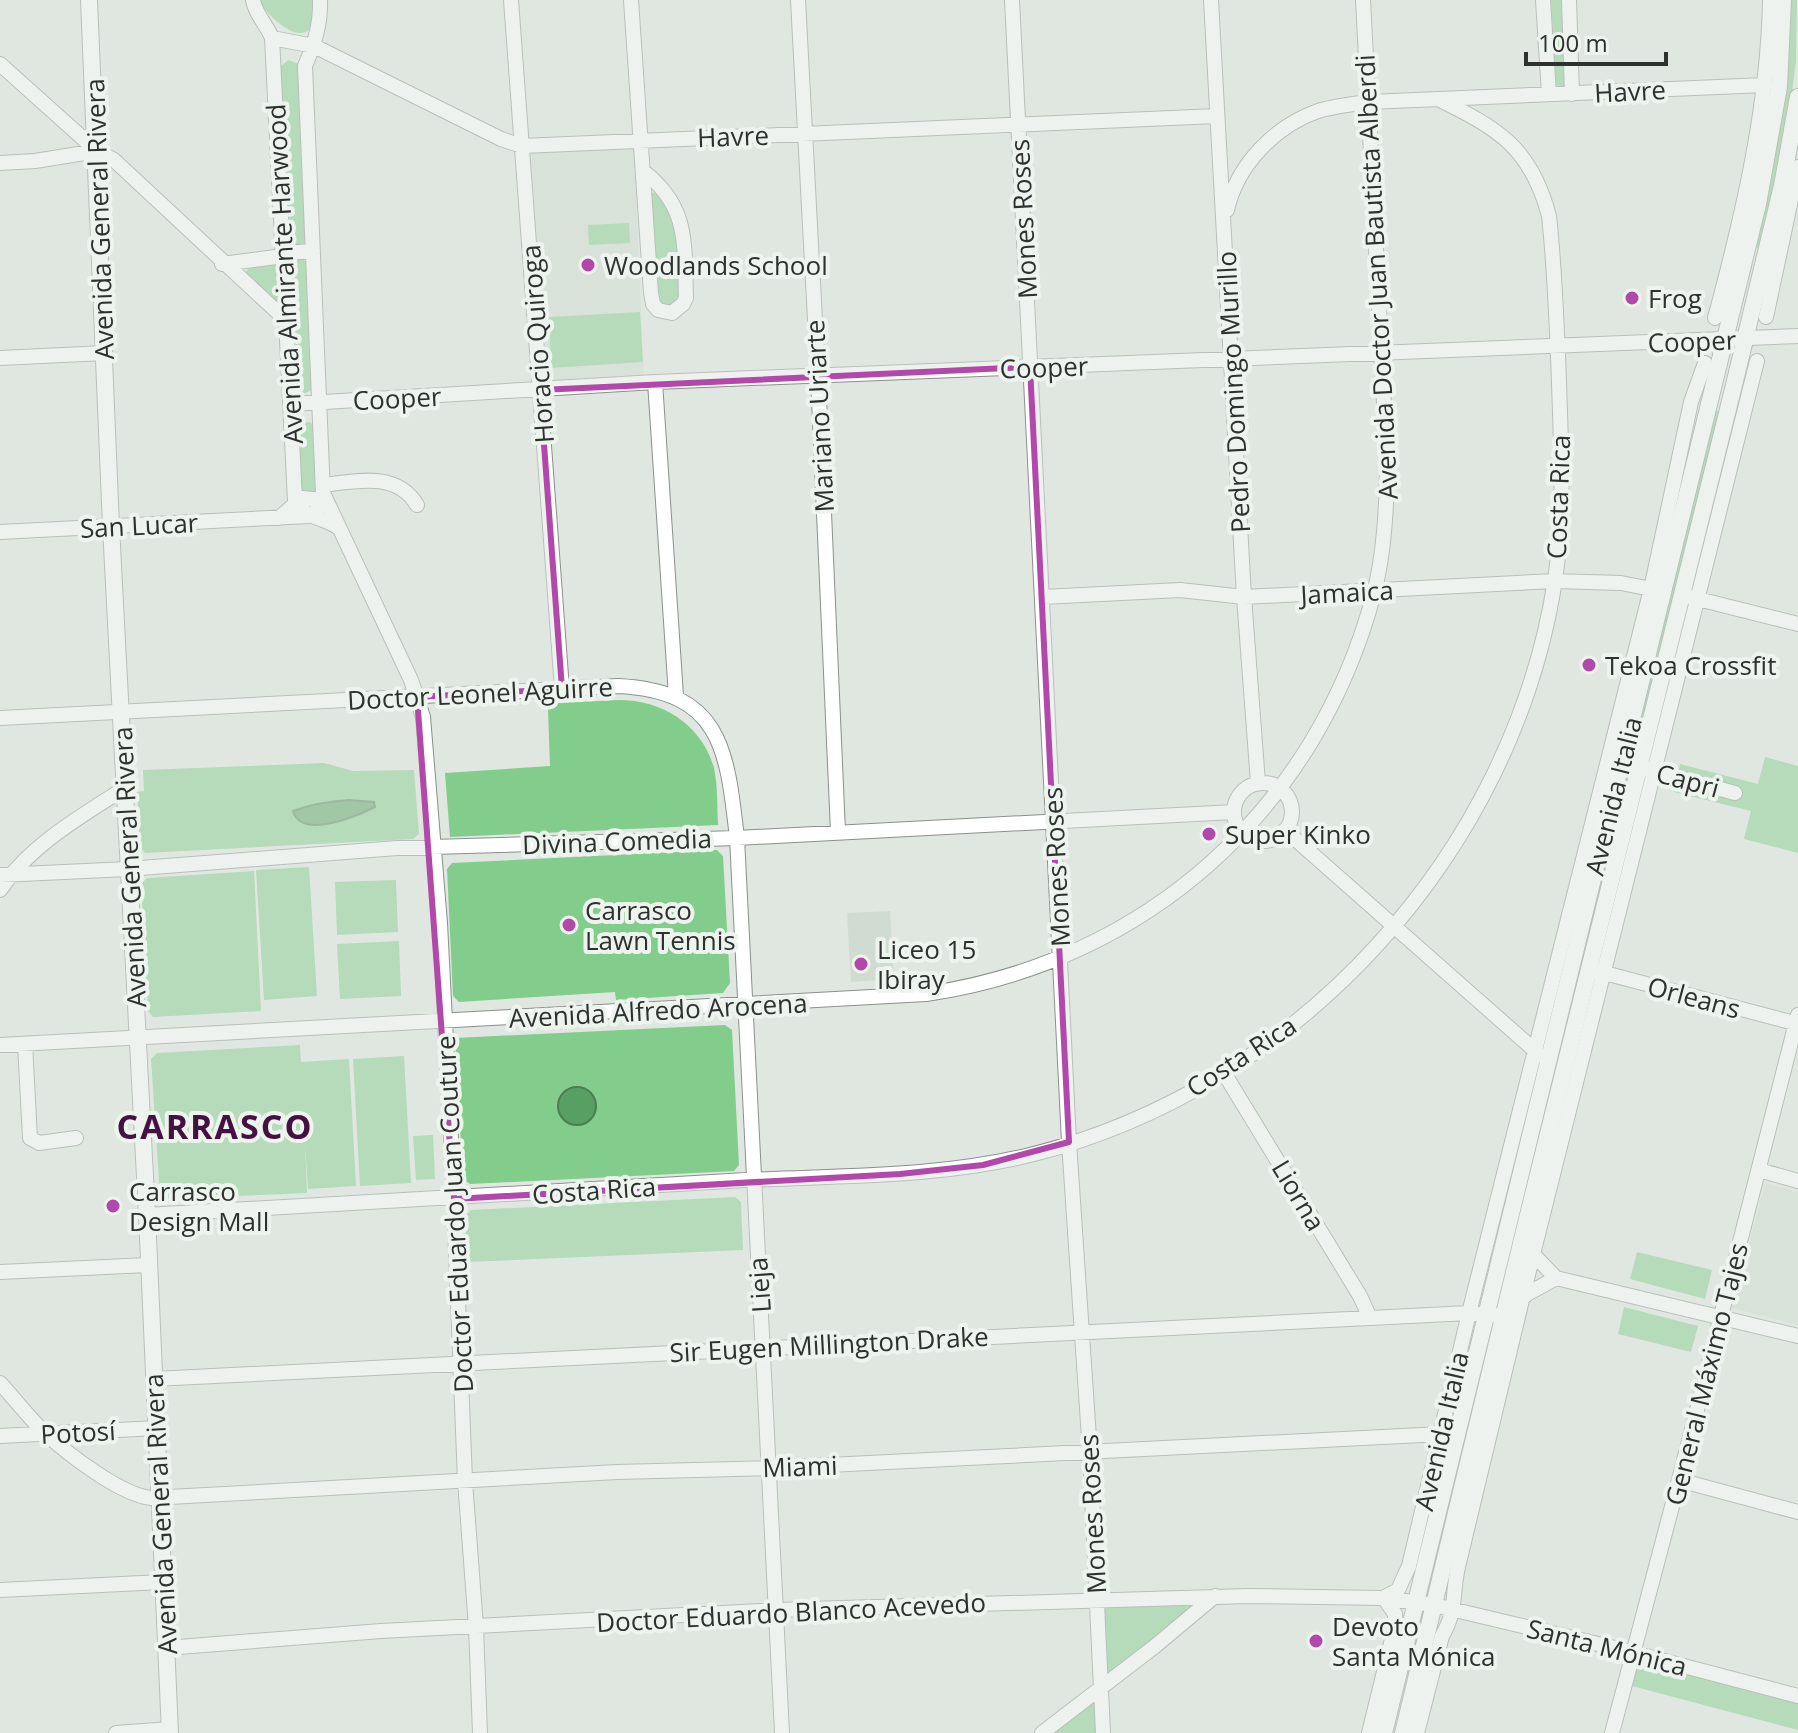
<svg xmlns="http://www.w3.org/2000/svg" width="1798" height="1733" font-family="'Open Sans',sans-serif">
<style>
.built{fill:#d0dcd1}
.green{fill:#82cc8c}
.water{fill:#579f62;stroke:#4b7e53;stroke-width:2}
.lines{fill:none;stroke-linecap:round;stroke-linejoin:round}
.minor-casing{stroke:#8a908b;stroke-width:16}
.major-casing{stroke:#8a908b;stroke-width:18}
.minor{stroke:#fff;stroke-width:14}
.major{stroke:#fff;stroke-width:16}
.marked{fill:none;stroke:#b248a9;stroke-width:6;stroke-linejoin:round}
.poi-dot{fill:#b248a9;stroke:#edf4ee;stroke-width:3}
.labels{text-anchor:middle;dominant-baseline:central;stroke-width:8;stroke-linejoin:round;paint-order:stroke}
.street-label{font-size:26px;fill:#2e312f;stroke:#edf4ee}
.poi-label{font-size:26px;fill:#2e312f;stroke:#edf4ee;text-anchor:start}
.district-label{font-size:34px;font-weight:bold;letter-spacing:2px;fill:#441140;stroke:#edf4ee}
</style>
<rect width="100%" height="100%" fill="#e0e7e0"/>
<path class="built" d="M 634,148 L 644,380 L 544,385 L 531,151 Z
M 890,911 L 894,979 L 851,982 L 847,913 Z
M 1765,1183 L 1798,1192 L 1798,1325 L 1732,1308 Z"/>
<path class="green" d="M 258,0 L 316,0 C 315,7 316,19 313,25 C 299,49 265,12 258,0 Z
M 1551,0 L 1565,0 L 1565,87 L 1556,85 Z
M 1788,0 L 1797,0 L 1796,61 L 1787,134 L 1759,248 L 1757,248 L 1755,246 Z
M 288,60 L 299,64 L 307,238 L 304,245 L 294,248 L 290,245 L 287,239 L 280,67 Z
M 657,192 L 676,214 L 681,253 L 679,308 L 658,305 L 651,193 Z
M 629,223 L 630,243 L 589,245 L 588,225 Z
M 300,258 L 305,261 L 308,266 L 312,390 L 301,395 L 295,389 L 289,266 L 294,259 Z
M 278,261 L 282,299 L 278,303 L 244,274 L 252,265 Z
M 640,312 L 643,362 L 551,368 L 549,317 Z
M 1716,409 L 1720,413 L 1500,1295 L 1498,1294 Z
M 309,422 L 316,425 L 318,493 L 302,495 L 298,426 L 301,423 Z
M 619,700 C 663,700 702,725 714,768 C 718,787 717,806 718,825 L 450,837 L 445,773 L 550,766 L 548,710 L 542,704 Z
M 1765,757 L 1798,766 L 1798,853 L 1744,839 L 1751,811 L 1674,792 L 1680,764 L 1758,784 Z
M 324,763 L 353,771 L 414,770 L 419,834 L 413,839 L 145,853 L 140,847 L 137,792 L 144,791 L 143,770 Z
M 717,850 L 723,856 L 730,983 L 723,993 L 616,1000 L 615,992 L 459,1002 L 453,996 L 447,869 L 452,863 Z
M 309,867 L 317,996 L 264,1000 L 256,870 Z
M 254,871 L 261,1011 L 153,1017 L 148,1011 L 141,884 L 147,878 Z
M 396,880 L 398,932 L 337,935 L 335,882 Z
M 399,941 L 401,996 L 340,999 L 337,944 Z
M 725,1025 L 732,1030 L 739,1165 L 734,1171 L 470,1184 L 463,1179 L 455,1038 Z
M 300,1045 L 301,1062 L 349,1059 L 356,1186 L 308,1189 L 305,1143 L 307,1193 L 168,1199 L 160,1195 L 151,1059 L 157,1053 Z
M 404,1056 L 411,1183 L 360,1186 L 353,1059 Z
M 433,1135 L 435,1179 L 416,1180 L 413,1136 Z
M 735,1197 L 741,1202 L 743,1250 L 467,1262 L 465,1216 L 471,1210 Z
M 1637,1252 L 1712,1270 L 1705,1299 L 1630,1279 Z
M 1624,1307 L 1698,1326 L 1691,1352 L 1618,1334 Z
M 1200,1601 L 1108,1675 L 1106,1673 L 1103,1610 L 1106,1606 Z
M 1639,1658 L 1798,1700 L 1798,1730 L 1632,1686 Z
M 1092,1703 L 1095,1703 L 1100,1733 L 1052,1733 Z"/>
<path class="water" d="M 349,800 L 374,802 L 375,807 C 357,816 301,840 293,811 C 309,805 332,801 349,800 Z
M558 1106a19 19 0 1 1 38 0a19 19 0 1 1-38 0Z"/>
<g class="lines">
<g class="minor-casing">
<path id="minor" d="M 253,0 C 255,14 267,25 272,38 L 295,501 C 305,519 324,517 339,528
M 320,0 C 321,24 314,45 305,66 L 323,493 L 411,680 L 423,717 L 440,923 L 454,1199 L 465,1481 L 476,1627 L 480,1733
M 511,0 L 562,689
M 631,0 L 651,293 L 653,304 L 658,310 L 672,313 L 683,304 L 686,298 C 684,245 690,207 643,171
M 798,0 L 818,376 L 838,832
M 1012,0 L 1069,1142 L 1090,1453 L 1103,1733
M 1211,0 L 1244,597 L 1258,783
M 1543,0 L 1549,94
M 1569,0 L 1572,94
M 272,38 L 314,46 L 501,139 L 522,146 L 1217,116
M 0,64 L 97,151 L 114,160 L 287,321
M 0,163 L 35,161 L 97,151
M 1227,210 C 1237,165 1275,126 1318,111 C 1334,106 1352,104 1369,102 L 1765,85
M 222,264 L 276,257 L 284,253 L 313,251
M 1766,317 L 1798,167
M 1715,318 C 1743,214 1768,107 1770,0
M 0,358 L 105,353
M 655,382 L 676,696
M 291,404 L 655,382 L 1798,336
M 323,485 C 356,481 397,471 417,505
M 0,532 L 309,516 L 319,509 L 324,500 L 302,498 L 279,518
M 1043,597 L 1180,590 L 1244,597 L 1554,581 L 1621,583 L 1651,589
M 1690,597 L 1798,624
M 0,718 L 618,686 C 722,691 727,750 737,838 L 782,1733
M 1647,769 L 1735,793
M1234 812a29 29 0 1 1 58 0a29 29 0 1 1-58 0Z
M 1285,830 L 1540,1055
M 0,875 L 128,869 L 397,848 L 737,838 L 1234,812
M 0,890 C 29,846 81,816 125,788
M 1597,971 L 1798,1024
M 25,1044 L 30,1138 L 39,1143 L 76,1138
M 0,1045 L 926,994 C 1146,962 1317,809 1374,593 C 1385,550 1387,505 1387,461 L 1363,0
M 1224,1073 L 1360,1296 L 1370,1318
M 1759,1170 L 1798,1181
M 147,1215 C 341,1205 535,1194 729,1181 C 830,1175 932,1179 1030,1155 C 1298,1089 1513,853 1555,580 C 1565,514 1561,448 1559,382 C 1557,327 1555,271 1549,216 C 1531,148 1499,129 1440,100
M 0,1272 L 148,1265
M 1556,1278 L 1798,1336
M 154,1379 L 1469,1313 L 1504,1316 L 1527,1294 L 1556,1278 L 1533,1254 L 1523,1235
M 0,1383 C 15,1399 29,1418 46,1434 C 68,1454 121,1495 151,1498 L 617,1472 L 769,1468 L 1441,1434
M 0,1436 L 157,1428
M 1679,1480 L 1798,1512
M 0,1590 L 162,1582
M 1385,1597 L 1398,1590 L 1409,1566 L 1469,1313 L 1651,589 L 1691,402 L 1705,363
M 166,1648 L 381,1631 L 776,1610 L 1248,1596 L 1384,1598 L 1434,1605 L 1619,1649 L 1798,1696
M 116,1733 L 170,1729
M 1042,1733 L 1154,1647 L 1215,1596
M 1369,1733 L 1395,1627 L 1395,1614 L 1384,1598
M 1417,1733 L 1442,1636 C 1457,1611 1452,1593 1458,1567 L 1533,1254 L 1757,361
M 1612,1733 L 1679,1480 L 1798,1015"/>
</g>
<g class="major-casing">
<path id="major" d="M 89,0 L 111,527 L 147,1215 L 170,1733
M 1384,1733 L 1758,204 L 1779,87 L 1783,0
M 1403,1733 L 1523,1235 L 1734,385 L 1782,186 L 1798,97"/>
</g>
<use href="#minor" class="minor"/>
<use href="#major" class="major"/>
</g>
<path d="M0 0H1798V1733H0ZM 1030,367 L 1069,1142 L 983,1165 L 900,1174 L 454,1199 L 417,697 L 562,689 L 540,390 Z" fill="#e0e7e0" fill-opacity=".55" fill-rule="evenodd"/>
<path class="marked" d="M 1030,367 L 1069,1142 L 983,1165 L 900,1174 L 454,1199 L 417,697 L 562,689 L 540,390 Z"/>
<g class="poi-dot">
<circle cx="588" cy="265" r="8"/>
<circle cx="1632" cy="298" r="8"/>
<circle cx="1589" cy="665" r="8"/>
<circle cx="1209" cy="834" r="8"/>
<circle cx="569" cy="925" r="8"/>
<circle cx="861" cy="964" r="8"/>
<circle cx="113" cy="1206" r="8"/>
<circle cx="1316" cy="1641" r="8"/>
</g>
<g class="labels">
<g class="street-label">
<text transform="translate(1630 91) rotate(-3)">Havre</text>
<text transform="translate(733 136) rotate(-2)">Havre</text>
<text transform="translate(99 219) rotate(-92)">Avenida General Rivera</text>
<text transform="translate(1023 219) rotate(-93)">Mones Roses</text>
<text transform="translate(284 274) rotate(-93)">Avenida Almirante Harwood</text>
<text transform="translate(1376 277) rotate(-93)">Avenida Doctor Juan Bautista Alberdi</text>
<text transform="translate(1692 341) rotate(-2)">Cooper</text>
<text transform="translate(537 344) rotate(-94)">Horacio Quiroga</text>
<text transform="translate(1044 367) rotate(-2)">Cooper</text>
<text transform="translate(1233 392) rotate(-93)">Pedro Domingo Murillo</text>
<text transform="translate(397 398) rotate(-3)">Cooper</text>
<text transform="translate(819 416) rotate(-93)">Mariano Uriarte</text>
<text transform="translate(1558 497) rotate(-88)">Costa Rica</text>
<text transform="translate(139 525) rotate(-3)">San Lucar</text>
<text transform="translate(1347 592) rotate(-3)">Jamaica</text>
<text transform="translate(480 693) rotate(-3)">Doctor Leonel Aguirre</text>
<text transform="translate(1688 780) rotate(15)">Capri</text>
<text transform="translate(1613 796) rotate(-76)">Avenida Italia</text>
<text transform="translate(617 841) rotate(-2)">Divina Comedia</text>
<text transform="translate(129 867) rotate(-93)">Avenida General Rivera</text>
<text transform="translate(1056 867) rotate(-93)">Mones Roses</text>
<text transform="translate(1694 997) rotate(15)">Orleans</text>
<text transform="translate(658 1010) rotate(-3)">Avenida Alfredo Arocena</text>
<text transform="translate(1241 1056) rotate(-33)">Costa Rica</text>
<text transform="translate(594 1190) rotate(-4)">Costa Rica</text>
<text transform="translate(1299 1195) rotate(59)">Liorna</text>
<text transform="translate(454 1214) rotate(-93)">Doctor Eduardo Juan Couture</text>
<text transform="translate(759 1285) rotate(-94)">Lieja</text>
<text transform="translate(829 1344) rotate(-3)">Sir Eugen Millington Drake</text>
<text transform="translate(1706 1374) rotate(-76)">General Máximo Tajes</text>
<text transform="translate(1441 1431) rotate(-77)">Avenida Italia</text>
<text transform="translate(78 1432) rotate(-3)">Potosí</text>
<text transform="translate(800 1466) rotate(-2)">Miami</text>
<text transform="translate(160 1514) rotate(-93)">Avenida General Rivera</text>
<text transform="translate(1092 1514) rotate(-93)">Mones Roses</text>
<text transform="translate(791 1612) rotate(-3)">Doctor Eduardo Blanco Acevedo</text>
<text transform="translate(1607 1647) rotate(14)">Santa Mónica</text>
</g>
<g class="poi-label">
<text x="604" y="265">Woodlands School</text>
<text x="1648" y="298">Frog</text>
<text x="1605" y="665">Tekoa Crossfit</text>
<text x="1225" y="834">Super Kinko</text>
<text x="585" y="910">Carrasco<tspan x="585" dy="30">Lawn Tennis</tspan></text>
<text x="877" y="949">Liceo 15<tspan x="877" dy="30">Ibiray</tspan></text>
<text x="129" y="1191">Carrasco<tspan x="129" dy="30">Design Mall</tspan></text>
<text x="1332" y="1626">Devoto<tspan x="1332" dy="30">Santa Mónica</tspan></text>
</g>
<g class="district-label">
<text x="215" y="1126">CARRASCO</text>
</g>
</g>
<path d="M1526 52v12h140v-12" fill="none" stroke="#2e312f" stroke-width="4"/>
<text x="1538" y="52" font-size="24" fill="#2e312f" stroke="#edf4ee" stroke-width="6" paint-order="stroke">100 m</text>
</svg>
